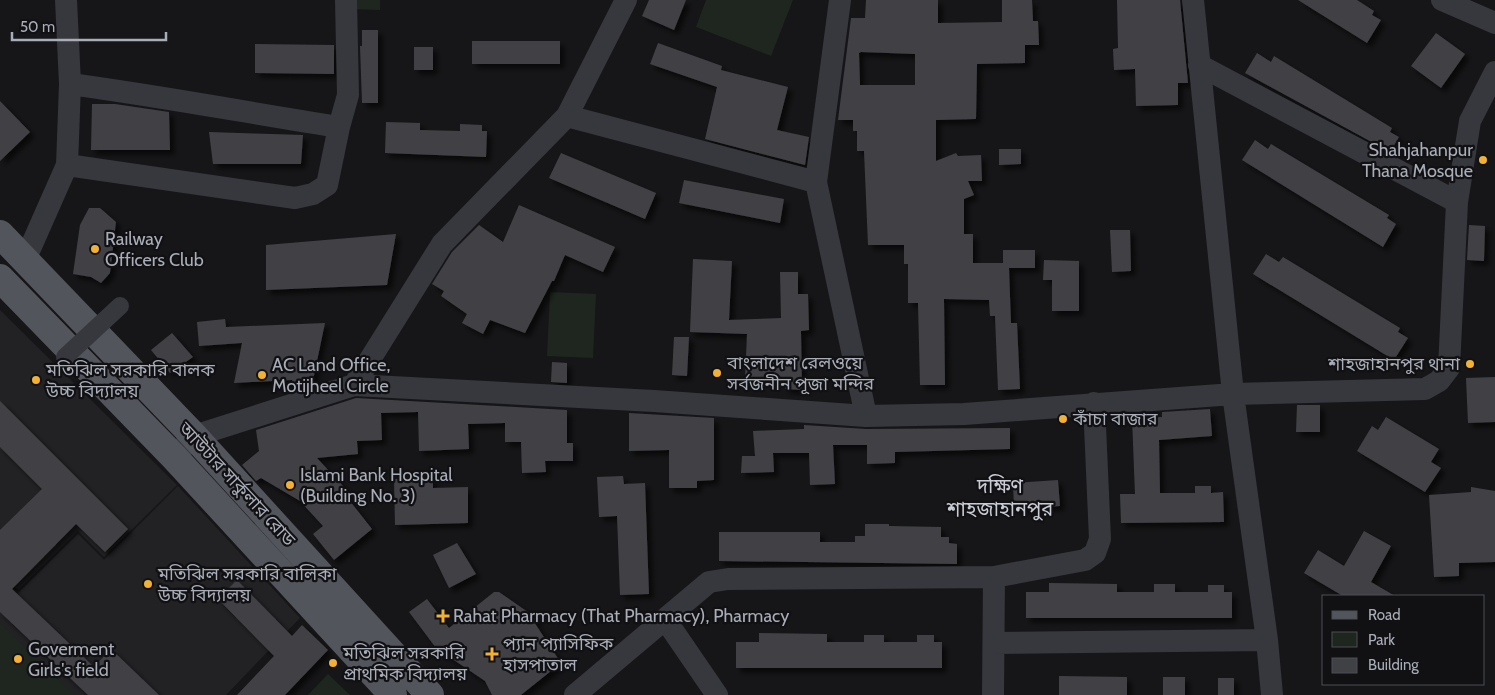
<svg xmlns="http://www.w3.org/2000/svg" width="1495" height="695" font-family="Cabin,'Noto Sans Bengali',sans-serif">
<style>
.built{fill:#222225}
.green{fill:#1e261f}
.building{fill:#404145;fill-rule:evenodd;filter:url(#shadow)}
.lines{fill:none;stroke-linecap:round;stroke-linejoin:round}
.minor{stroke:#37383d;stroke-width:22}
.primary{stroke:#53555c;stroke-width:28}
.pedestrian-bridge{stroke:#37383d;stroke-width:18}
.poi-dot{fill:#f2b134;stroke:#111113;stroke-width:2}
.labels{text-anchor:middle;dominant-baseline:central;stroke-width:4.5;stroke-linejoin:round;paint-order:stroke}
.poi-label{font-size:18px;fill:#a8adb8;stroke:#111113;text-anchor:start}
.street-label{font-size:18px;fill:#a8adb8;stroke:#111113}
.quarter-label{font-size:20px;fill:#c9ccd4;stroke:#111113}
</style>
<defs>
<filter id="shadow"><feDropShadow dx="4.5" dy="4.5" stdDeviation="2.5" flood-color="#0009"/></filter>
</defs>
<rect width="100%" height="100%" fill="#161618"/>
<path class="built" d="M 0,310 L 177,485 L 104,557 L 78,531 L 18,590 L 0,572 Z
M 178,486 L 300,618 L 226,695 L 0,695 L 0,575 L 18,593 L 78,534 L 104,560 Z"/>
<path class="green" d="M 351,0 L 380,0 L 380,10 L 350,9 Z
M 706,0 L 793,0 L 771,56 L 696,27 Z
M 550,292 L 596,294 L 593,358 L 547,356 Z
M 0,623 L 74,695 L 0,695 Z
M 328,674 L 350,695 L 308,695 Z"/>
<path class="building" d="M 649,0 L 686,0 L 674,30 L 642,16 Z
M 866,0 L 938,0 L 938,23 L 1002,22 L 1002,0 L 1032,0 L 1033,21 L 1038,21 L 1039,45 L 1025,45 L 1025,63 L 977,64 L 976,119 L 936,120 L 936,161 L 956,153 L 958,156 L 981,155 L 982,181 L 968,181 L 974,195 L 964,199 L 964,234 L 973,234 L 973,263 L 1003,263 L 1003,250 L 1035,250 L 1035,268 L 1009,268 L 1011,323 L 1017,323 L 1020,389 L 998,390 L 995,316 L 990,316 L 989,300 L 944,299 L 945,385 L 920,385 L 918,303 L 908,303 L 908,264 L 904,264 L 904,245 L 868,245 L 864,151 L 857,151 L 857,131 L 853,131 L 853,120 L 838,120 L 851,18 L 865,18 ZM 861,52 L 915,54 L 915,85 L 860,85 L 859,53 Z
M 1117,0 L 1180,0 L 1188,83 L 1178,83 L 1178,105 L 1136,106 L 1135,69 L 1114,70 L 1113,49 L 1118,48 Z
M 1298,0 L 1357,0 L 1374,11 L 1372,15 L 1381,20 L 1367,43 Z
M 362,30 L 378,30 L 378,103 L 362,103 L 360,46 L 362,46 Z
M 1436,33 L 1465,54 L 1441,88 L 1411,66 Z
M 472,41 L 560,41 L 560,64 L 472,64 Z
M 658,43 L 722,66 L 721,70 L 788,87 L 777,130 L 809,137 L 805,165 L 705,139 L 717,87 L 650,64 Z
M 255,44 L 334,45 L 334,74 L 255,73 Z
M 414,47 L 433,47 L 433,70 L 414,70 Z
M 1257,53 L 1271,62 L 1274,56 L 1392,128 L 1390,132 L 1399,137 L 1390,152 L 1245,73 Z
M 0,101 L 30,132 L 0,161 Z
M 92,104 L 115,104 L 169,112 L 170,150 L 91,150 Z
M 386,122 L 420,123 L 420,130 L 460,131 L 460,124 L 482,125 L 482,131 L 487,131 L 486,157 L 385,153 Z
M 209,132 L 303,135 L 301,164 L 213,164 Z
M 1255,140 L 1268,149 L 1271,144 L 1389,215 L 1387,218 L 1396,224 L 1383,247 L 1242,160 Z
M 999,149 L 1021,149 L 1021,164 L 999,165 Z
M 561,153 L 656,193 L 645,219 L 549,178 Z
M 684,180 L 784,199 L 780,223 L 679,203 Z
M 519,205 L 615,247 L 603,272 L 565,255 L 554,281 L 552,281 L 525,333 L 490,320 L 483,334 L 462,323 L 467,314 L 441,296 L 444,291 L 432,284 L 452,252 L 479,225 L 503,242 Z
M 89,208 L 100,208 L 116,222 L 110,273 L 101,283 L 91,277 L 73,274 L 80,225 Z
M 1469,225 L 1485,226 L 1484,261 L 1467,260 Z
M 1110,230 L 1130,230 L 1131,271 L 1112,272 Z
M 396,234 L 387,285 L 266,290 L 266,245 Z
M 1266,254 L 1279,262 L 1283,257 L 1400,328 L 1398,332 L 1408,338 L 1394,360 L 1253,274 Z
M 693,259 L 732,261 L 729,320 L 781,318 L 780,272 L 798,272 L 798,294 L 808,294 L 809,330 L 801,331 L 802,390 L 785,389 L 785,380 L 745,379 L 747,334 L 690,332 Z
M 1044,260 L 1079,261 L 1079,311 L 1052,311 L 1052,280 L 1043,280 Z
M 225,319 L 226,327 L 325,323 L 312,385 L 293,391 L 292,380 L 234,383 L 242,343 L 199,346 L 197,322 Z
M 172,333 L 193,357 L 170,373 L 151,350 Z
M 674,337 L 689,337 L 687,376 L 672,375 Z
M 552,362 L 567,363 L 567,383 L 551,382 Z
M 1495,377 L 1495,422 L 1468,423 L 1466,378 Z
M 356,398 L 567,410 L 567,443 L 573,443 L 573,461 L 545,461 L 546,472 L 522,473 L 521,442 L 505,442 L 505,423 L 468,424 L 469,449 L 419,451 L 418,412 L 381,413 L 382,440 L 357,441 L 358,454 L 317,458 L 345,488 L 342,491 L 372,529 L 334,560 L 313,534 L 323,526 L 300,501 L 261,478 L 256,481 L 242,465 L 259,451 L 256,430 Z
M 0,401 L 128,529 L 105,552 L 76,524 L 12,589 L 94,667 L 111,649 L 159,695 L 88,695 L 0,612 L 0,530 L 42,489 L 0,447 Z
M 1297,405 L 1320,405 L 1320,432 L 1296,432 Z
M 1210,409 L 1212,436 L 1159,440 L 1160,493 L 1195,493 L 1195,486 L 1211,486 L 1211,493 L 1223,492 L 1224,522 L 1121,523 L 1120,494 L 1135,494 L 1132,418 L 1162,417 L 1162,412 Z
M 629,413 L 714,418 L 714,480 L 697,481 L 697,488 L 669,488 L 669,450 L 629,451 Z
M 1386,417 L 1439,449 L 1431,462 L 1441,468 L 1425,492 L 1357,451 L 1372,426 L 1378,430 Z
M 804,425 L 866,429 L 1010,428 L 1010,449 L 895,452 L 895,463 L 867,464 L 867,445 L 833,445 L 835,484 L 810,485 L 809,453 L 773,453 L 774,472 L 741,473 L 742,456 L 755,456 L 753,431 L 804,429 Z
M 623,476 L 624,484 L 645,483 L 649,594 L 620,595 L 617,516 L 599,517 L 597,477 Z
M 394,479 L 433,479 L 433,488 L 468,487 L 468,523 L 395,525 Z
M 1058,480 L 1060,506 L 1014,509 L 1013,483 Z
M 1471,487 L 1495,491 L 1495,562 L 1459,563 L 1459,576 L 1434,577 L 1429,495 L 1471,492 Z
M 865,524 L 889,524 L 889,526 L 941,527 L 941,537 L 949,537 L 949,543 L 957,544 L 957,564 L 719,561 L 719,532 L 820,532 L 820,542 L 855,542 L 855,536 L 865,536 Z
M 1364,531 L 1391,546 L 1371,582 L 1395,596 L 1343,596 L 1304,573 L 1318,550 L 1344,566 Z
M 457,543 L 476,574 L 449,588 L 433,555 Z
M 237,580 L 292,636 L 302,625 L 328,650 L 285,695 L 237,695 L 274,656 L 218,599 Z
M 1049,583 L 1117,584 L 1117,592 L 1154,592 L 1154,584 L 1175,584 L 1175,592 L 1208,592 L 1208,585 L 1224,585 L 1224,592 L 1232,592 L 1232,618 L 1026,618 L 1026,592 L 1049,592 Z
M 494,592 L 499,592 L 538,619 L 534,622 L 561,663 L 521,695 L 492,695 L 485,681 L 436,648 L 409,612 L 427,599 L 449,628 Z
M 759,633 L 827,634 L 827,642 L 864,642 L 864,635 L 884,635 L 884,642 L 917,642 L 917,635 L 934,635 L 934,642 L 942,642 L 942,668 L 736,668 L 736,642 L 759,642 Z
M 1059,676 L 1127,677 L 1127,695 L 1059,695 Z
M 1163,677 L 1185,677 L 1185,695 L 1163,695 Z
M 1218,678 L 1234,678 L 1234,695 L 1218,695 Z"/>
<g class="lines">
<path class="minor" d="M 66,0 L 70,84 L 67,165 L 295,198 L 313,194 L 327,185 L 339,127 L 348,95 L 346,0
M 840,0 L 816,182 L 866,416
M 1193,0 L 1233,394 L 1267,640 L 1272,695
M 1442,0 L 1495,23
M 1199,65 L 1457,202
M 70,84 C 160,96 249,113 339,127
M 567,116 L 816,182
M 25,260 L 67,165
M 354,385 L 654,401 L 866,416 L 964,414 L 1233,394 L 1425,389 L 1439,381 L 1449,368 L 1457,202 L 1470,121 L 1495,72
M 174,457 L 194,436 L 354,385 L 442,244 L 567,116 L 626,0
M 994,577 L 1085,560 L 1095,553 L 1100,539 L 1094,403
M 665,619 L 717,695
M 994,643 L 1267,640
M 575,695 L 709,582 L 728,579 L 994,577 L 993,695"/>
<path class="primary" d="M 0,234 L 194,436 L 430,695
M 0,278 L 174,457 L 393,695"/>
<path class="pedestrian-bridge" d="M 65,357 L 120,306"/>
</g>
<g class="poi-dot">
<circle cx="1483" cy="160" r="5"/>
<circle cx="95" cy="249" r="5"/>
<circle cx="1470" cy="364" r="5"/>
<circle cx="717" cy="373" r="5"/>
<circle cx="262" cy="375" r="5"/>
<circle cx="36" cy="380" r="5"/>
<circle cx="1063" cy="419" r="5"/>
<circle cx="290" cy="485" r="5"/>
<circle cx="148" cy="584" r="5"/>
<path d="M440.5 608.5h5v5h5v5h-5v5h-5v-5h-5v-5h5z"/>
<path d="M489.5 646.5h5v5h5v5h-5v5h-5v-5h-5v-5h5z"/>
<circle cx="18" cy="659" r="5"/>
<circle cx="333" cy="663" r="5"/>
</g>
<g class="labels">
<g class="poi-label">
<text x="1473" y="150" text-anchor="end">Shahjahanpur<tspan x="1473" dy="21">Thana Mosque</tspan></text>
<text x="105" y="239">Railway<tspan x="105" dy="21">Officers Club</tspan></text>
<text x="727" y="363">বাংলাদেশ রেলওয়ে<tspan x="727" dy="21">সর্বজনীন পূজা মন্দির</tspan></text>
<text x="1460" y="364" text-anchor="end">শাহজাহানপুর থানা</text>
<text x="272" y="365">AC Land Office,<tspan x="272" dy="21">Motijheel Circle</tspan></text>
<text x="46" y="370">মতিঝিল সরকারি বালক<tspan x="46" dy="21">উচ্চ বিদ্যালয়</tspan></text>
<text x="1073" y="419">কাঁচা বাজার</text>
<text x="300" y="475">Islami Bank Hospital<tspan x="300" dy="21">(Building No. 3)</tspan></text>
<text x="158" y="574">মতিঝিল সরকারি বালিকা<tspan x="158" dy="21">উচ্চ বিদ্যালয়</tspan></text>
<text x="453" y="616">Rahat Pharmacy (That Pharmacy), Pharmacy</text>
<text x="503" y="644">প্যান প্যাসিফিক<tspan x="503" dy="21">হাসপাতাল</tspan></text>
<text x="28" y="649">Goverment<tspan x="28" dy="21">Girls's field</tspan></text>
<text x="343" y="653">মতিঝিল সরকারি<tspan x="343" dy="21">প্রাথমিক বিদ্যালয়</tspan></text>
</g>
<g class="street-label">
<text transform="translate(237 484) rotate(47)">আউটার সার্কুলার রোড</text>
</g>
<g class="quarter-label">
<text x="1000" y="486">দক্ষিণ<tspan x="1000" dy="23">শাহজাহানপুর</tspan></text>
</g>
</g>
<rect x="1322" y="595" width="162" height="90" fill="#111113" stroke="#4d4f55"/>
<rect x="1332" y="611" width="25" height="8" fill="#53555c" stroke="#4d4f55"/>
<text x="1368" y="620" font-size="15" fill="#a8adb8">Road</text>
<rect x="1332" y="632" width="25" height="15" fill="#1e261f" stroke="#4d4f55"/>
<text x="1368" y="645" font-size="15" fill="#a8adb8">Park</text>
<rect x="1332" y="658" width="25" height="15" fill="#404145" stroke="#4d4f55"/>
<text x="1368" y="670" font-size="15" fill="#a8adb8">Building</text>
<path d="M12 32v8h154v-8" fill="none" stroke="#a8adb8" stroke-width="2.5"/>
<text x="20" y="32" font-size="15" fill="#a8adb8" stroke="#111113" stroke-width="4" paint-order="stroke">50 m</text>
</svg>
